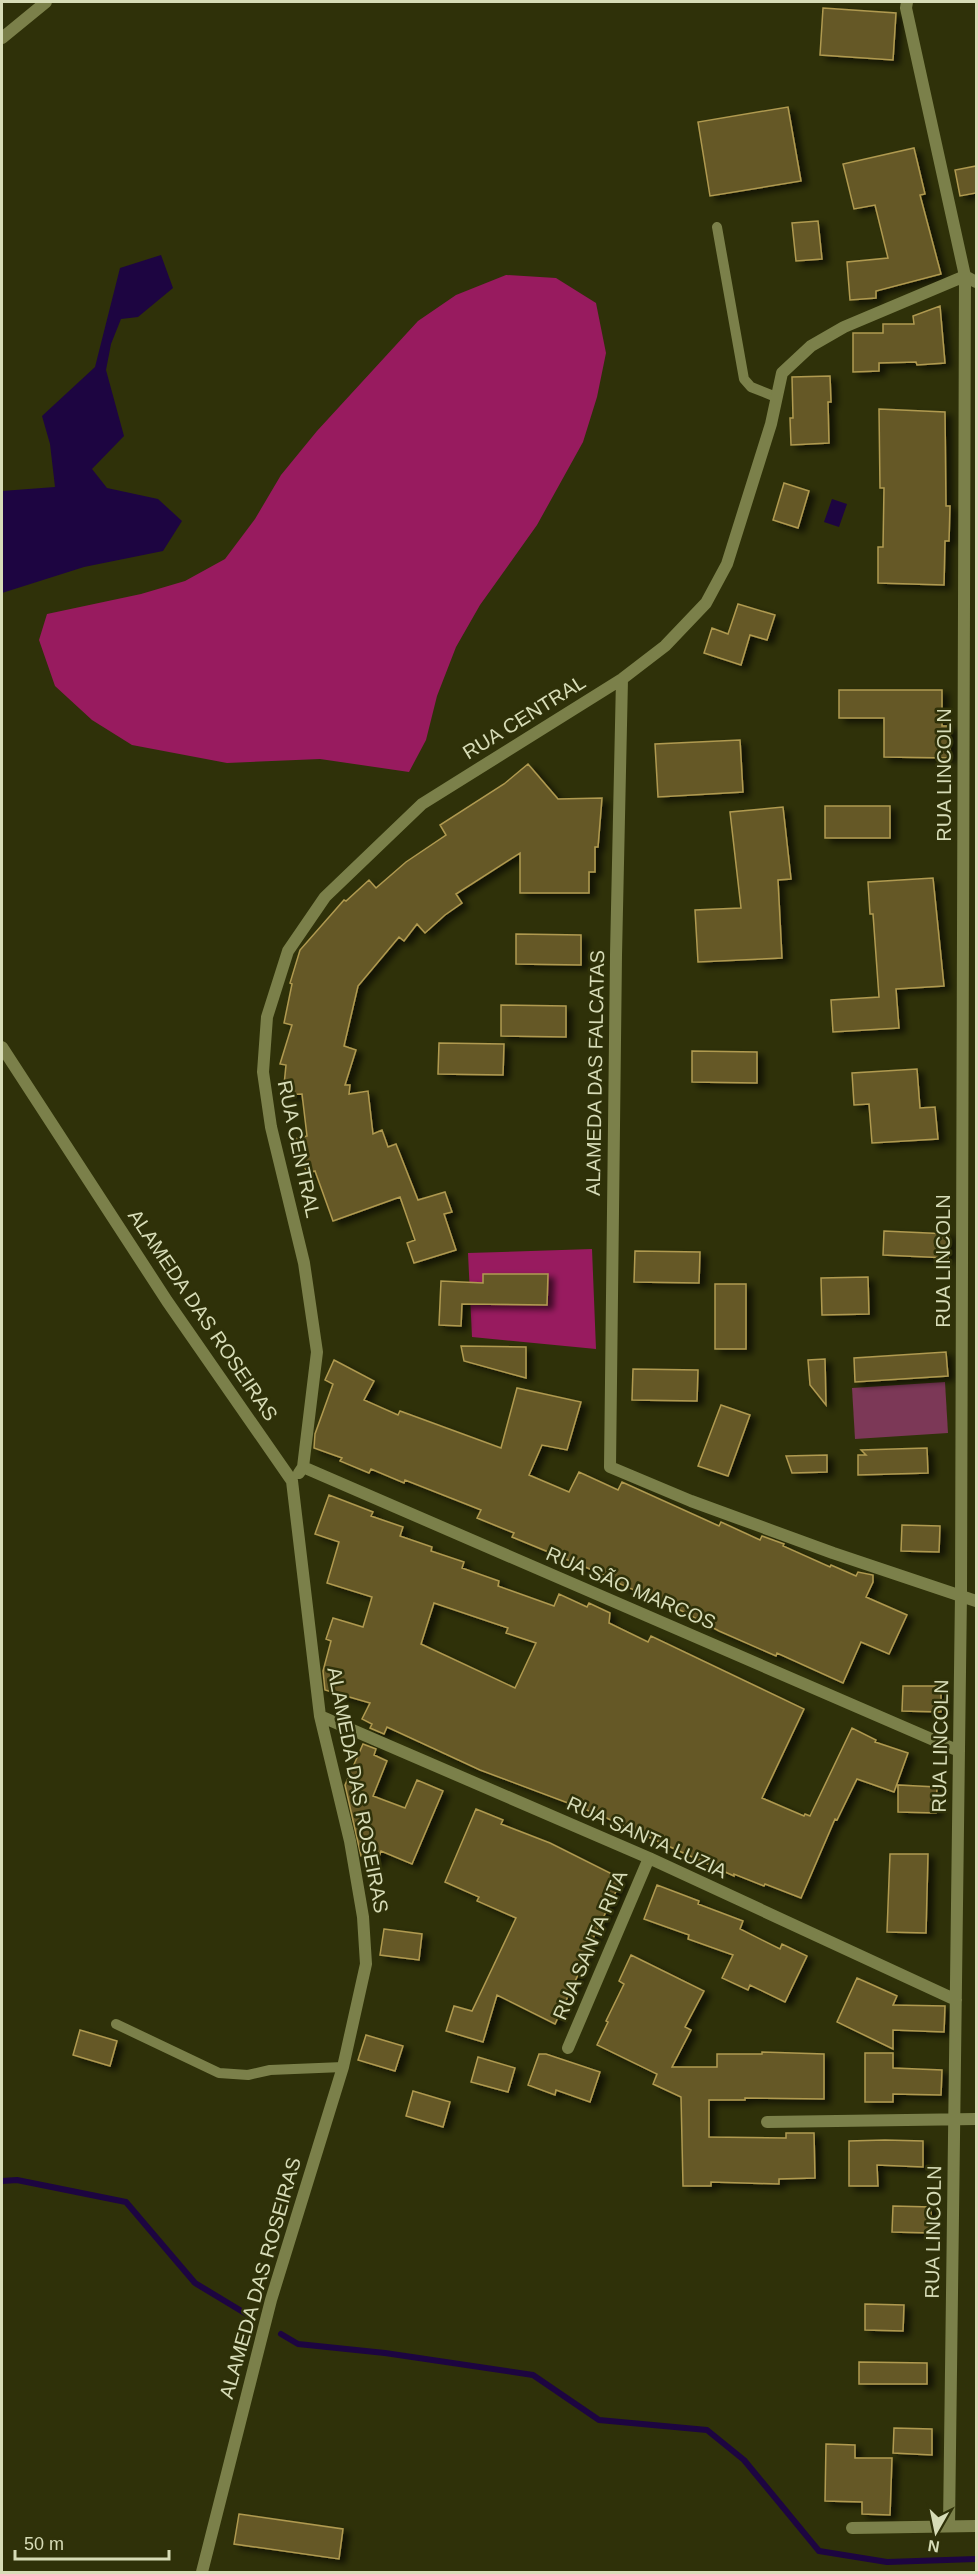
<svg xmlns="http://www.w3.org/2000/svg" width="978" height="2574" font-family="Helvetica,sans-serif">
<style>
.green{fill:#7c3857}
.forest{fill:#981b5f}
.water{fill:#1d0541}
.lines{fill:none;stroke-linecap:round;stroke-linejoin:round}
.stream{stroke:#1d0541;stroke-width:6}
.building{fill:#655828;stroke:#b09a50;stroke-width:1.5;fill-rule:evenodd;filter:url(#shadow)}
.service{stroke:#7b804a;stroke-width:10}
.minor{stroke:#7b804a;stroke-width:12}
.labels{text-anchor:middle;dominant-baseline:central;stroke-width:5;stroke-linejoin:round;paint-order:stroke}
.street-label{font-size:20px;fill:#d7dcb7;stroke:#2f3109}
</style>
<defs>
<filter id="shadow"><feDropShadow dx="6" dy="4" stdDeviation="3" flood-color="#0009"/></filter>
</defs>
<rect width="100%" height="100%" fill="#2f3109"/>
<path class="green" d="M 945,1382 L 948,1433 L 855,1439 L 852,1388 Z"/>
<path class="forest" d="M 506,275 L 556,278 L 596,303 L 606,353 L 597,397 L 583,442 L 537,525 L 480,605 L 456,647 L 437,696 L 426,740 L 409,772 L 320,759 L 227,763 L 132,745 L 92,720 L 55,686 L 39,640 L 47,614 L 141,594 L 185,581 L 225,559 L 255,519 L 281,475 L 317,431 L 418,321 L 456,295 Z
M 592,1249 L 596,1349 L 472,1337 L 468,1253 Z"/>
<path class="water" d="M 161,255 L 173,288 L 138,317 L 121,319 L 111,344 L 106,370 L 124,436 L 92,469 L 107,488 L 158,499 L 182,521 L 163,551 L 84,567 L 2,593 L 2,491 L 55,487 L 50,444 L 42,416 L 95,367 L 120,268 Z
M 832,499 L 847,504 L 839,527 L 824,522 Z"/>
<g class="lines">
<path class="stream" d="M 2,2181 L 17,2180 L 126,2202 L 195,2283 L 248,2315
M 281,2334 L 298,2344 L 385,2353 L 533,2375 L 599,2420 L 707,2430 L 744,2460 L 819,2551 L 887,2562 L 976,2559"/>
</g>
<path class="building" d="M 823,8 L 896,13 L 893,60 L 820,55 Z
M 788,107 L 801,181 L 710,196 L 698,122 Z
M 914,148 L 925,194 L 920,195 L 941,274 L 876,291 L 876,298 L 850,300 L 847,262 L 888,258 L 875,205 L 854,209 L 843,164 Z
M 976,166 L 976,193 L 960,196 L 955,170 Z
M 818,221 L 822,259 L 796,261 L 792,223 Z
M 940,306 L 945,363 L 917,365 L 916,362 L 879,363 L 879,371 L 853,372 L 853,333 L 883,333 L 883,324 L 914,324 L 913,316 Z
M 830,376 L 831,402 L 828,402 L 829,443 L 791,445 L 790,418 L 793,418 L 792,377 Z
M 879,409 L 945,412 L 946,506 L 950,506 L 949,541 L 945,541 L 944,585 L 878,583 L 878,547 L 883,547 L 884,488 L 880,488 Z
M 784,483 L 809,491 L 798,528 L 773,520 Z
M 738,604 L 775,615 L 767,640 L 750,635 L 741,665 L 704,653 L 712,628 L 728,634 Z
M 839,690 L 942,690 L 942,726 L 950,726 L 950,758 L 884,757 L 884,718 L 839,718 Z
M 740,740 L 743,792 L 658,797 L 655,744 Z
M 528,764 L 558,799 L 602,798 L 598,847 L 595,847 L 595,872 L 589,872 L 589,893 L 520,893 L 520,853 L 456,894 L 462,903 L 445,915 L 425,933 L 417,924 L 404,941 L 399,937 L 358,986 L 344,1046 L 356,1050 L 345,1085 L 350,1085 L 349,1094 L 368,1091 L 373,1134 L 382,1130 L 388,1147 L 396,1144 L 418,1200 L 445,1192 L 452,1212 L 444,1214 L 456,1250 L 414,1263 L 407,1243 L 415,1240 L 400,1197 L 333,1221 L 315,1171 L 307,1173 L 294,1139 L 307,1136 L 302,1094 L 283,1095 L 286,1065 L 280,1064 L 292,1025 L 284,1023 L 292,984 L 290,983 L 300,950 L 344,900 L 346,901 L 369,880 L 376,888 L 406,862 L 446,835 L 440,825 L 504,784 Z
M 825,806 L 890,806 L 890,838 L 825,838 Z
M 783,807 L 791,879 L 778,880 L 782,958 L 698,962 L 695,910 L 741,908 L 730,812 Z
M 933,878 L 944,986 L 896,989 L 899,1028 L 833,1032 L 831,1000 L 879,997 L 873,914 L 870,914 L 868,882 Z
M 516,934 L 581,935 L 581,965 L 516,964 Z
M 501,1005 L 566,1006 L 566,1037 L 501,1036 Z
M 439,1043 L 504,1044 L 503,1075 L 438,1074 Z
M 692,1051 L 757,1052 L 757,1083 L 692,1082 Z
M 917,1069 L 920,1108 L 935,1107 L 938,1139 L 872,1143 L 869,1104 L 854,1105 L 852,1073 Z
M 884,1231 L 949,1234 L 948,1258 L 883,1255 Z
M 635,1251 L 700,1252 L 699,1283 L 634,1282 Z
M 483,1274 L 548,1274 L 547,1305 L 462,1304 L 461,1326 L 439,1325 L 441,1281 L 483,1283 Z
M 868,1277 L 869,1314 L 822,1315 L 821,1278 Z
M 715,1284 L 746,1284 L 746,1349 L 715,1349 Z
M 461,1346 L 526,1347 L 526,1378 L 464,1361 Z
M 946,1352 L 948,1376 L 855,1382 L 854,1358 Z
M 825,1359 L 826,1405 L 810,1385 L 808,1360 Z
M 334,1360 L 374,1381 L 364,1400 L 398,1415 L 400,1411 L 501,1448 L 517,1388 L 581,1402 L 567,1450 L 542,1445 L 529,1475 L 569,1492 L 579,1472 L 618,1490 L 622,1482 L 719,1526 L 721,1522 L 760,1540 L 762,1536 L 784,1544 L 783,1546 L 830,1567 L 831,1565 L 856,1576 L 858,1572 L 873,1575 L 873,1582 L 866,1597 L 907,1615 L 889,1654 L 861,1642 L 843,1683 L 777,1653 L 776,1656 L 719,1631 L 682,1611 L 618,1583 L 619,1581 L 512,1537 L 514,1533 L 477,1518 L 481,1510 L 405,1480 L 404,1483 L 371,1469 L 369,1473 L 340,1461 L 342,1458 L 314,1448 L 315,1434 L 333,1384 L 325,1380 Z
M 633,1369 L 698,1370 L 697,1401 L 632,1400 Z
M 721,1405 L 750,1415 L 728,1476 L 698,1466 Z
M 927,1448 L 928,1473 L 858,1475 L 858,1455 L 866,1455 L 861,1450 Z
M 827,1455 L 827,1472 L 792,1473 L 786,1456 Z
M 329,1495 L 373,1512 L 371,1516 L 403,1527 L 400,1536 L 432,1547 L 431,1551 L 464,1562 L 462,1568 L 499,1581 L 498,1586 L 554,1606 L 559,1594 L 587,1607 L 589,1603 L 610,1613 L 609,1623 L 648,1642 L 651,1636 L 804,1709 L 762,1798 L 804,1816 L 805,1814 L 810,1816 L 852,1728 L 876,1740 L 875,1742 L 908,1753 L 894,1792 L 857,1779 L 837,1820 L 835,1819 L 801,1898 L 765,1884 L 764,1886 L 734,1874 L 734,1876 L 600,1815 L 480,1770 L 387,1727 L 384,1734 L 370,1728 L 372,1724 L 362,1719 L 370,1703 L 325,1690 L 323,1671 L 331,1641 L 326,1639 L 333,1618 L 363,1627 L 372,1597 L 327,1583 L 339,1542 L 315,1534 ZM 434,1603 L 508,1628 L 506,1633 L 536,1643 L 515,1688 L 421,1644 Z
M 902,1525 L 940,1526 L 939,1552 L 901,1551 Z
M 903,1686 L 941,1686 L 941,1712 L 902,1711 Z
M 363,1744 L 376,1749 L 374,1755 L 387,1761 L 373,1796 L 405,1808 L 417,1780 L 443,1791 L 412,1864 L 381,1851 L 377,1862 L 361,1856 L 345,1785 Z
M 898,1785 L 937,1787 L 936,1813 L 898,1812 Z
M 476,1809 L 503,1820 L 501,1824 L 550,1843 L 622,1879 L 582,1961 L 584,1962 L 555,2024 L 497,1995 L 483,2042 L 446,2031 L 454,2006 L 472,2011 L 516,1918 L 477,1901 L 479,1897 L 445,1882 Z
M 890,1854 L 928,1854 L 926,1933 L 887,1932 Z
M 657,1885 L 699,1901 L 698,1904 L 743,1921 L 740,1929 L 780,1949 L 782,1944 L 807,1956 L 785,2002 L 750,1985 L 748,1990 L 722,1978 L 733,1955 L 688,1939 L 689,1935 L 644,1919 Z
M 384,1929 L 422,1934 L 419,1960 L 380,1955 Z
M 631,1955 L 704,1991 L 685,2027 L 691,2030 L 672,2067 L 717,2067 L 717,2054 L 762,2054 L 762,2052 L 824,2054 L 824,2099 L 745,2098 L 745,2100 L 709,2100 L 709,2137 L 786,2138 L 786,2133 L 814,2133 L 815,2178 L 779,2179 L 779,2184 L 711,2182 L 711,2186 L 683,2186 L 681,2097 L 653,2084 L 657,2074 L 597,2045 L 608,2022 L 606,2021 L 624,1984 L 619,1981 Z
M 857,1978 L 897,1996 L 893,2005 L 945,2006 L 944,2032 L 893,2030 L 893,2049 L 837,2022 Z
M 80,2030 L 117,2041 L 110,2066 L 73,2055 Z
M 366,2035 L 403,2046 L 395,2071 L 358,2060 Z
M 865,2053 L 893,2053 L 893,2068 L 942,2070 L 941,2095 L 893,2094 L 893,2102 L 865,2102 Z
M 539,2054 L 546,2054 L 600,2072 L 590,2102 L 556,2090 L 555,2095 L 528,2085 Z
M 478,2057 L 515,2068 L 508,2092 L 471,2082 Z
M 413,2091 L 450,2102 L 443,2127 L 406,2116 Z
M 885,2140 L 923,2141 L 923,2167 L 877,2165 L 878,2186 L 849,2186 L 849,2141 Z
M 893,2206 L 931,2207 L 931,2233 L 892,2232 Z
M 865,2304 L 904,2305 L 903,2331 L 865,2330 Z
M 859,2362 L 927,2363 L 927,2384 L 859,2384 Z
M 894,2428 L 932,2429 L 932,2455 L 893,2453 Z
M 826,2444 L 855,2445 L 855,2458 L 892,2458 L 890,2515 L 862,2514 L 862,2502 L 825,2501 Z
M 239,2514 L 343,2529 L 339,2559 L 234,2544 Z"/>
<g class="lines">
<path class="service" d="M 717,227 L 744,379 L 751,387 L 776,397
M 116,2024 L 219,2073 L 248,2075 L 270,2070 L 343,2067"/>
<path class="minor" d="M 907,2 L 906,8 L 965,276 L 961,1594 L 949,2526
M 2,38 L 46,2
M 622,679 L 616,955 L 610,1467 L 691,1501 L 833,1553 L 976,1601
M 2,1047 L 167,1301 L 292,1481 L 320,1716 L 350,1841 L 363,1917 L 366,1964 L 343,2067 L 271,2300 L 202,2572
M 303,1467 L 317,1352 L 304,1263 L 271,1127 L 263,1072 L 267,1017 L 288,951 L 325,897 L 422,804 L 622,679 L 665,646 L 706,603 L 727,564 L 771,424 L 782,373 L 811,346 L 844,327 L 965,276 L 976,282
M 299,1473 L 303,1467 L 959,1751
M 320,1716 L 649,1858 L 956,2000
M 568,2048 L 649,1858
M 767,2122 L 976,2119
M 852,2528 L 976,2526"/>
</g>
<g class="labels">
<g class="street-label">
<text transform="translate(524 717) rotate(-32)">RUA CENTRAL</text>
<text transform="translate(944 775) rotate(-90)">RUA LINCOLN</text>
<text transform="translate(595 1073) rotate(-89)">ALAMEDA DAS FALCATAS</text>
<text transform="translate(299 1149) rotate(78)">RUA CENTRAL</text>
<text transform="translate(943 1261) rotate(-90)">RUA LINCOLN</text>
<text transform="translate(203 1315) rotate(56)">ALAMEDA DAS ROSEIRAS</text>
<text transform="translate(631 1588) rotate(23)">RUA SÃO MARCOS</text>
<text transform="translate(940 1746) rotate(-89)">RUA LINCOLN</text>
<text transform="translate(358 1790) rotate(79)">ALAMEDA DAS ROSEIRAS</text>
<text transform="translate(647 1837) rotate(24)">RUA SANTA LUZIA</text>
<text transform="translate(590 1945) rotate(-67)">RUA SANTA RITA</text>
<text transform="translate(933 2232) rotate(-89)">RUA LINCOLN</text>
<text transform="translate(260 2278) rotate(-74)">ALAMEDA DAS ROSEIRAS</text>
</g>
</g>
<rect width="978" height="2574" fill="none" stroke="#d7dcb7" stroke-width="6"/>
<g transform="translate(936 2532) rotate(189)" stroke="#2f3109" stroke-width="4.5" paint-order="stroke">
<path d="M0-4.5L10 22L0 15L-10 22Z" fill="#d7dcb7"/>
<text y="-9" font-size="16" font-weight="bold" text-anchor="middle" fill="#d7dcb7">N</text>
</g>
<path d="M15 2550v9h154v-9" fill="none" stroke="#d7dcb7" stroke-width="3"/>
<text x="24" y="2550" font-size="18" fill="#d7dcb7" stroke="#2f3109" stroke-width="4.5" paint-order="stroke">50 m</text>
</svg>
